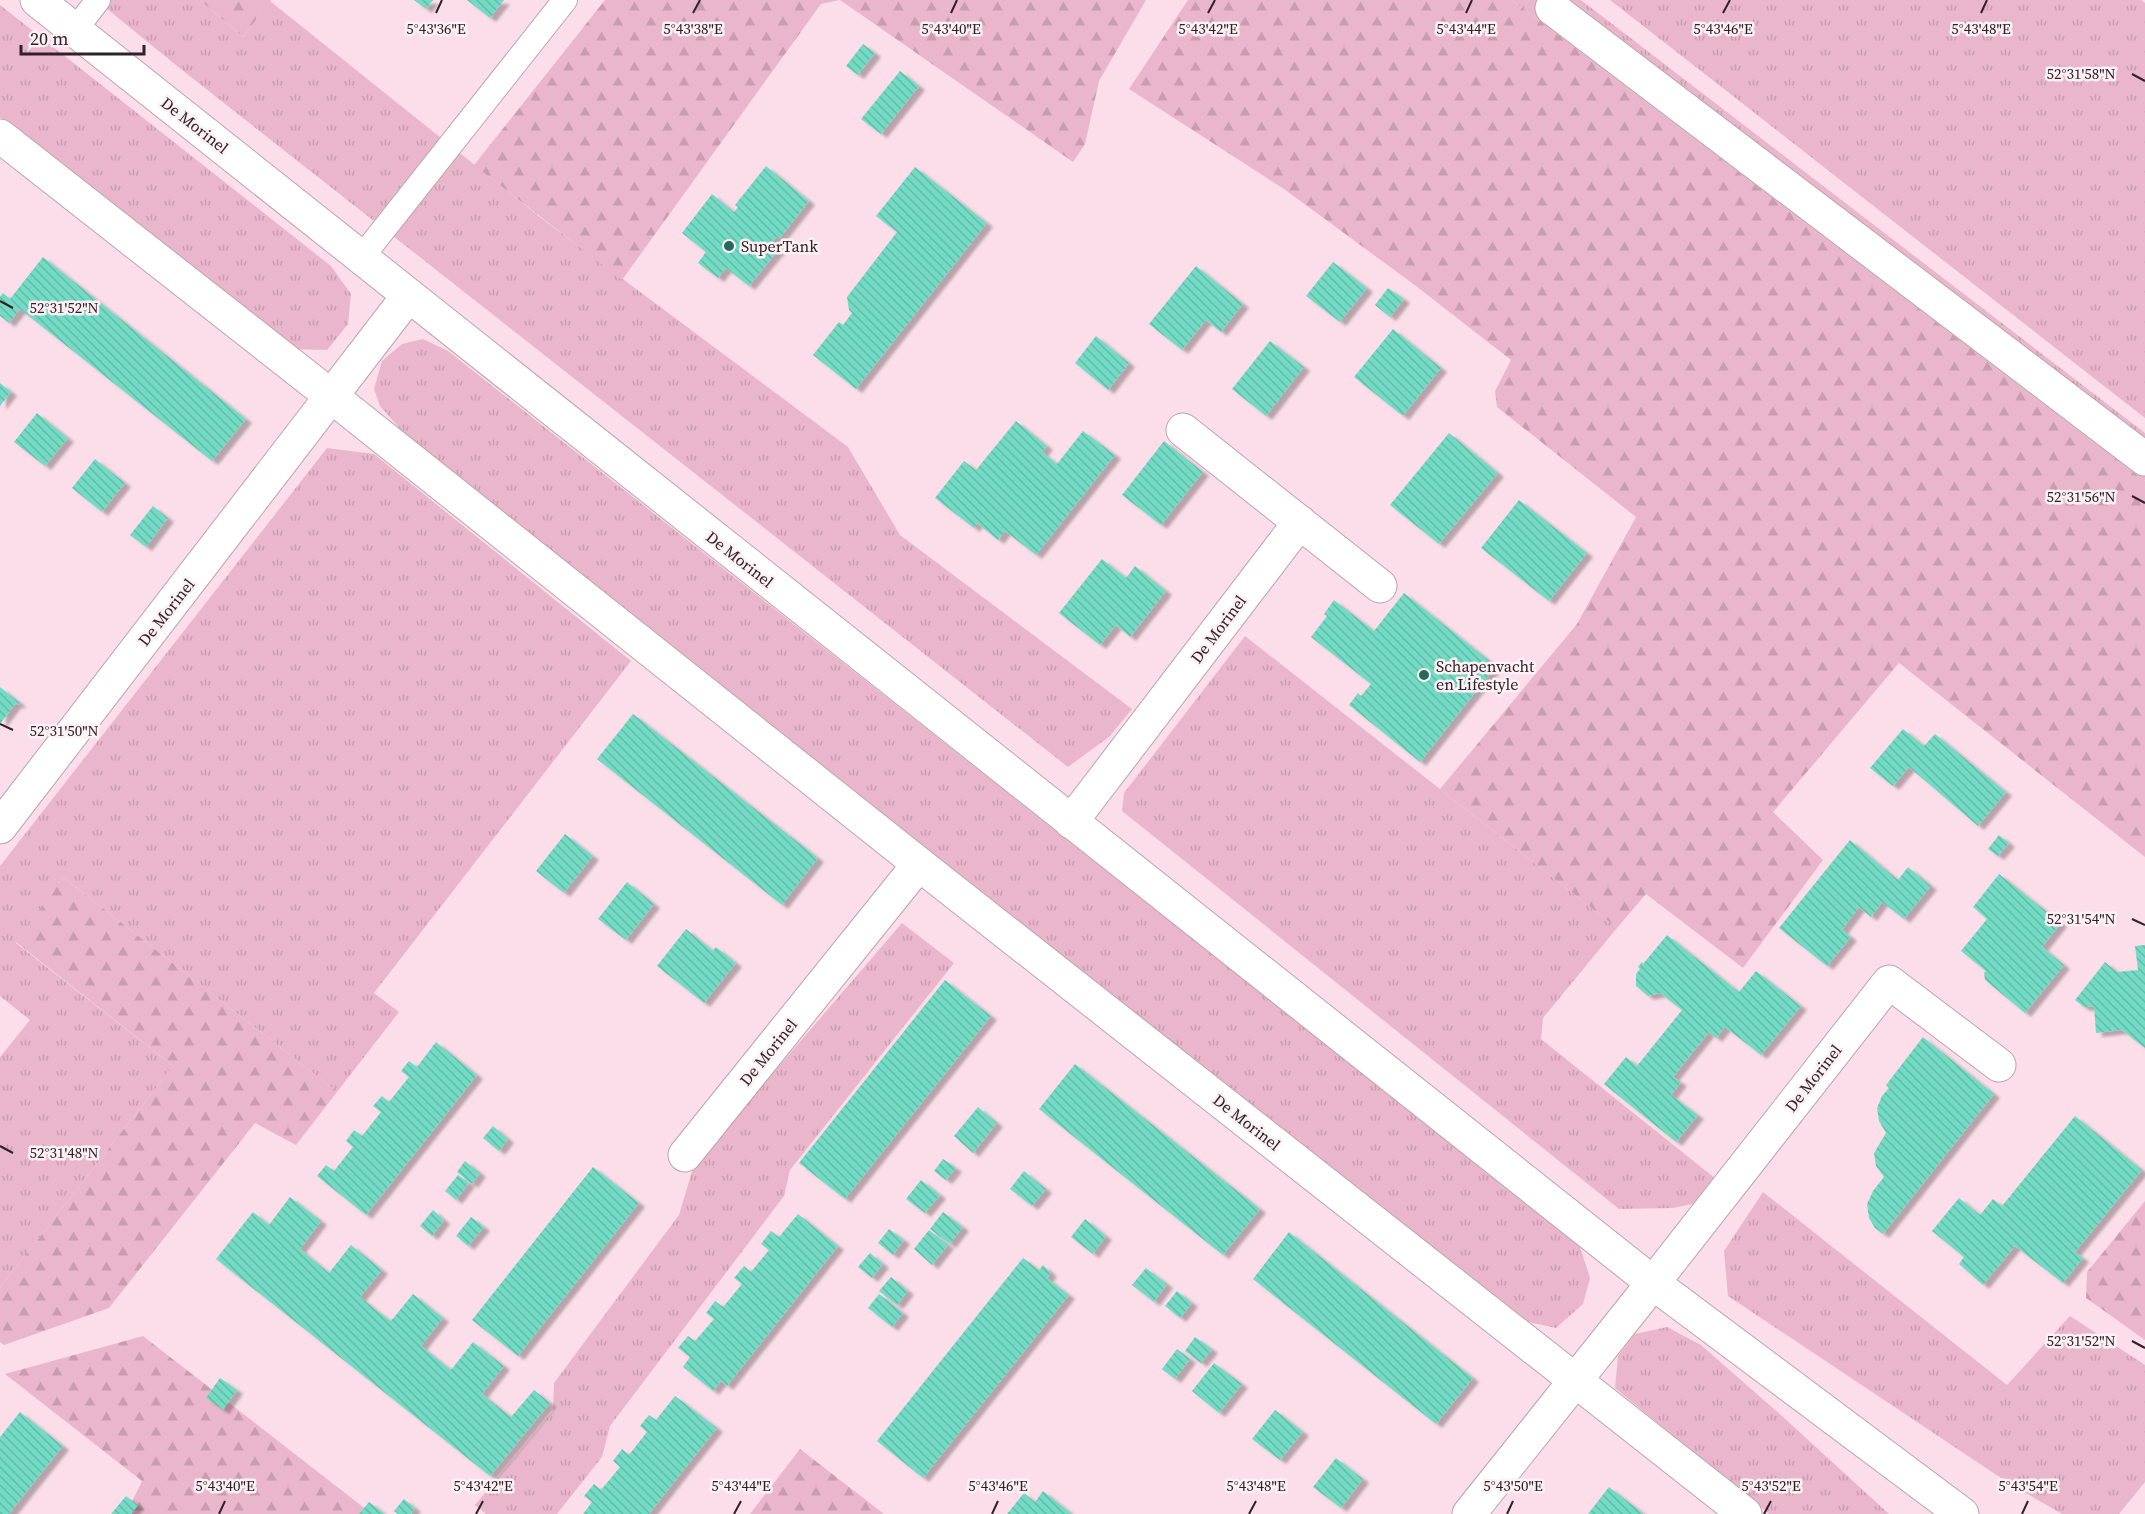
<svg xmlns="http://www.w3.org/2000/svg" width="2145" height="1514" font-family="'Source Serif 4',serif">
<style>
.grass{fill:url(#grass-tufts)}
.forest{fill:url(#forest-firs)}
.building{fill:url(#building-back-hatch);filter:url(#shadow)}
.lines{fill:none;stroke-linecap:round;stroke-linejoin:round}
.service-casing{stroke:#bea3ad;stroke-width:26}
.minor-casing{stroke:#bea3ad;stroke-width:35}
.service{stroke:#fff;stroke-width:24}
.minor{stroke:#fff;stroke-width:33}
.ticks{fill:none;stroke:#2d2227;stroke-width:2}
.poi-dot{fill:#256a5c;stroke:#fdf1f5;stroke-width:2}
.labels{text-anchor:middle;dominant-baseline:central;stroke-width:5;stroke-linejoin:round;paint-order:stroke}
.street-label{font-size:16px;fill:#2d2227;stroke:#fdf1f5}
.poi-label{font-size:16px;fill:#2d2227;stroke:#fdf1f5;text-anchor:start}
.ticks-label{font-size:15px;text-anchor:middle;fill:#2d2227;stroke:#fdf1f5;stroke-width:5;stroke-linejoin:round;paint-order:stroke}
</style>
<defs>
<pattern id="grass-tufts" width="24" height="20" patternUnits="userSpaceOnUse" patternTransform="scale(1.5)"><rect width="24" height="20" fill="#eab6cb"/><path d="M3 7l-1-3M5 7V3M7 7l1-3M15 17l-1-3M17 17v-4M19 17l1-3" fill="none" stroke="#c99cae"/></pattern>
<pattern id="forest-firs" width="22" height="20" patternUnits="userSpaceOnUse" patternTransform="scale(1.5)"><rect width="22" height="20" fill="#eab6cb"/><path d="M5 1l3.5 6h-7zM16 11l3.5 6h-7z" fill="#c99cae"/></pattern>
<pattern id="building-back-hatch" width="6" height="6" patternUnits="userSpaceOnUse" patternTransform="scale(1.5)"><rect width="6" height="6" fill="#73dbc3"/><path d="M-1 5l2 2M0 0l6 6M5-1l2 2" fill="none" stroke="#64bca8"/></pattern>
<filter id="shadow"><feDropShadow dx="6" dy="4" stdDeviation="1.5" flood-color="#0004"/></filter>
</defs>
<rect width="100%" height="100%" fill="#fbdee9"/>
<path class="grass" d="M 105,0 L 200,0 L 243,37 L 270,1 L 541,218 L 848,447 L 900,535 L 1132,709 L 1110,736 L 1068,767 L 182,70 L 101,4 Z
M 1512,0 L 1581,0 L 2145,433 L 2145,481 Z
M 1610,0 L 2141,0 L 2145,3 L 2145,418 Z
M 0,5 L 331,266 L 351,294 L 348,324 L 327,350 L 293,349 L 259,325 L 0,117 Z
M 423,339 L 448,351 L 1579,1244 L 1590,1278 L 1583,1304 L 1556,1328 L 1520,1320 L 410,440 L 380,406 L 374,389 L 382,361 L 402,344 Z
M 327,448 L 374,454 L 631,661 L 374,993 L 399,1012 L 337,1092 L 63,877 L 16,943 L 173,1066 L 0,1288 L 0,1057 L 30,1020 L 0,996 L 0,866 Z
M 1245,636 L 1617,928 L 1543,1018 L 1541,1039 L 1716,1179 L 1697,1203 L 1673,1208 L 1619,1209 L 1122,811 L 1124,793 Z
M 902,923 L 954,963 L 790,1170 L 784,1196 L 610,1426 L 602,1457 L 557,1514 L 486,1514 L 475,1505 L 553,1411 L 554,1383 L 679,1215 L 694,1165 Z
M 1763,1192 L 2007,1385 L 2070,1316 L 2145,1365 L 2145,1482 L 2119,1514 L 2062,1514 L 2010,1484 L 1728,1296 L 1724,1251 Z
M 1667,1327 L 1701,1345 L 1782,1416 L 1889,1514 L 1769,1514 L 1615,1388 L 1618,1356 L 1635,1334 Z"/>
<path class="forest" d="M 200,0 L 271,0 L 243,37 Z
M 605,0 L 1146,0 L 1099,81 L 1085,144 L 1073,162 L 840,0 L 821,4 L 622,280 L 474,165 Z
M 1188,0 L 1512,0 L 2145,481 L 2145,857 L 1899,663 L 1773,812 L 1823,860 L 1743,968 L 1646,894 L 1617,928 L 1440,789 L 1577,624 L 1636,517 L 1497,407 L 1495,391 L 1511,360 L 1416,286 L 1284,189 L 1129,89 Z
M 63,877 L 337,1092 L 296,1145 L 255,1123 L 109,1308 L 4,1345 L 0,1342 L 0,1288 L 173,1066 L 16,942 Z
M 2145,1201 L 2145,1340 L 2086,1298 L 2087,1272 Z
M 143,1336 L 372,1514 L 126,1514 L 142,1481 L 5,1374 Z
M 800,1449 L 884,1514 L 750,1514 Z"/>
<path class="building" d="M 414,0 L 433,0 L 426,9 Z
M 467,0 L 504,0 L 490,18 Z
M 863,44 L 875,53 L 858,75 L 846,66 Z
M 900,71 L 919,86 L 881,134 L 861,119 Z
M 766,166 L 809,201 L 779,239 L 776,237 L 772,242 L 780,248 L 749,286 L 726,268 L 718,278 L 698,263 L 706,252 L 682,233 L 712,194 L 734,212 L 738,207 L 735,205 Z
M 915,167 L 987,223 L 856,389 L 813,355 L 839,322 L 843,325 L 852,313 L 849,310 L 847,297 L 897,232 L 876,216 Z
M 43,257 L 246,419 L 212,461 L 20,309 L 9,323 L 0,316 L 0,297 L 3,293 L 10,299 Z
M 1333,262 L 1367,288 L 1340,322 L 1306,296 Z
M 1196,266 L 1243,304 L 1221,332 L 1206,320 L 1182,350 L 1149,324 Z
M 1388,288 L 1404,299 L 1390,317 L 1375,305 Z
M 1393,329 L 1441,368 L 1403,416 L 1354,377 Z
M 1096,336 L 1129,363 L 1108,390 L 1075,363 Z
M 1270,341 L 1304,367 L 1266,416 L 1232,389 Z
M 0,383 L 11,392 L 0,406 Z
M 37,413 L 68,438 L 45,466 L 14,442 Z
M 1016,421 L 1047,446 L 1042,452 L 1057,464 L 1083,431 L 1115,455 L 1036,555 L 1005,531 L 998,540 L 977,523 L 974,528 L 935,498 L 964,461 L 976,470 Z
M 1449,433 L 1498,473 L 1439,544 L 1390,505 Z
M 1164,441 L 1203,472 L 1161,525 L 1122,495 Z
M 95,459 L 125,483 L 102,512 L 72,488 Z
M 1519,500 L 1587,553 L 1549,601 L 1481,548 Z
M 153,506 L 168,518 L 146,547 L 130,535 Z
M 1102,559 L 1126,578 L 1135,566 L 1166,591 L 1130,637 L 1116,625 L 1100,645 L 1059,613 Z
M 1404,593 L 1496,666 L 1420,762 L 1349,705 L 1358,693 L 1361,696 L 1371,684 L 1311,637 L 1327,616 L 1324,614 L 1334,600 L 1374,631 Z
M 0,687 L 20,703 L 18,705 L 16,703 L 0,724 Z
M 633,714 L 818,858 L 782,905 L 597,759 Z
M 1903,729 L 1924,746 L 1935,734 L 2006,792 L 1978,826 L 1909,767 L 1893,786 L 1870,768 Z
M 565,834 L 593,856 L 564,893 L 536,871 Z
M 1999,835 L 2009,843 L 1998,856 L 1988,849 Z
M 1850,840 L 1898,880 L 1908,867 L 1931,886 L 1904,919 L 1882,902 L 1871,917 L 1859,907 L 1842,930 L 1851,937 L 1827,966 L 1779,928 Z
M 1999,874 L 2061,923 L 2042,947 L 2064,965 L 2025,1013 L 1985,980 L 1984,973 L 1986,971 L 1961,951 L 1987,919 L 1973,907 Z
M 627,882 L 654,904 L 626,940 L 598,919 Z
M 686,929 L 713,951 L 716,947 L 736,963 L 704,1003 L 657,966 Z
M 1667,935 L 1739,992 L 1756,971 L 1801,1006 L 1761,1055 L 1725,1027 L 1716,1038 L 1709,1032 L 1673,1077 L 1681,1082 L 1671,1095 L 1698,1115 L 1676,1142 L 1604,1084 L 1626,1057 L 1637,1066 L 1682,1010 L 1660,993 L 1648,996 L 1636,986 L 1636,974 L 1640,969 L 1638,967 L 1642,962 L 1643,964 Z
M 2145,945 L 2145,1048 L 2122,1030 L 2096,1033 L 2094,1006 L 2084,1007 L 2075,1000 L 2105,962 L 2117,972 L 2138,970 L 2135,946 Z
M 945,980 L 991,1016 L 845,1199 L 799,1163 Z
M 1923,1037 L 1994,1094 L 1883,1234 L 1875,1228 L 1869,1218 L 1867,1204 L 1873,1191 L 1884,1177 L 1876,1166 L 1874,1153 L 1886,1133 L 1879,1121 L 1877,1108 L 1882,1096 L 1889,1088 L 1886,1085 Z
M 436,1042 L 477,1075 L 366,1215 L 317,1176 L 326,1165 L 334,1171 L 353,1147 L 346,1141 L 354,1130 L 362,1136 L 381,1112 L 373,1106 L 382,1096 L 389,1102 L 409,1077 L 401,1071 L 409,1061 L 417,1067 Z
M 1075,1064 L 1260,1209 L 1223,1255 L 1039,1109 Z
M 978,1107 L 997,1123 L 973,1153 L 954,1136 Z
M 2075,1116 L 2142,1170 L 2075,1252 L 2083,1258 L 2063,1283 L 2015,1246 L 1983,1285 L 1959,1264 L 1964,1257 L 1932,1231 L 1959,1198 L 1980,1215 L 1993,1199 L 2002,1206 Z
M 493,1126 L 508,1139 L 499,1151 L 483,1138 Z
M 943,1159 L 956,1168 L 946,1180 L 934,1171 Z
M 465,1161 L 480,1173 L 472,1184 L 457,1172 Z
M 593,1167 L 639,1203 L 518,1356 L 472,1320 Z
M 1024,1171 L 1046,1189 L 1032,1206 L 1010,1189 Z
M 458,1175 L 469,1183 L 456,1200 L 445,1191 Z
M 921,1180 L 940,1195 L 925,1213 L 906,1199 Z
M 290,1197 L 321,1221 L 300,1249 L 329,1273 L 351,1245 L 382,1270 L 360,1297 L 376,1310 L 391,1321 L 413,1294 L 443,1318 L 421,1346 L 451,1370 L 473,1342 L 504,1366 L 482,1394 L 511,1417 L 534,1390 L 550,1403 L 490,1476 L 216,1259 L 253,1212 L 269,1225 Z
M 433,1210 L 444,1220 L 432,1236 L 420,1226 Z
M 943,1212 L 963,1227 L 950,1244 L 930,1229 Z
M 798,1214 L 838,1246 L 727,1386 L 721,1381 L 713,1391 L 683,1367 L 690,1357 L 678,1348 L 688,1336 L 695,1341 L 714,1319 L 706,1313 L 715,1301 L 723,1307 L 742,1284 L 734,1278 L 744,1266 L 751,1272 L 769,1250 L 761,1244 L 771,1231 L 779,1237 Z
M 471,1217 L 484,1227 L 468,1246 L 456,1236 Z
M 1085,1219 L 1106,1236 L 1093,1254 L 1071,1237 Z
M 889,1229 L 904,1240 L 893,1255 L 878,1243 Z
M 929,1230 L 948,1245 L 932,1265 L 914,1249 Z
M 1289,1232 L 1473,1378 L 1436,1424 L 1253,1279 Z
M 870,1253 L 883,1264 L 872,1278 L 858,1267 Z
M 1023,1258 L 1039,1270 L 1043,1265 L 1051,1273 L 1047,1278 L 1069,1295 L 923,1478 L 877,1441 Z
M 1146,1268 L 1167,1284 L 1154,1302 L 1132,1285 Z
M 891,1277 L 908,1291 L 897,1305 L 879,1291 Z
M 1177,1291 L 1192,1303 L 1180,1318 L 1165,1306 Z
M 879,1294 L 903,1313 L 892,1327 L 868,1308 Z
M 1195,1337 L 1212,1349 L 1201,1363 L 1185,1351 Z
M 1177,1349 L 1190,1359 L 1175,1379 L 1162,1369 Z
M 1214,1363 L 1242,1384 L 1219,1413 L 1192,1391 Z
M 220,1378 L 237,1390 L 223,1410 L 206,1398 Z
M 675,1396 L 717,1428 L 689,1463 L 649,1514 L 583,1514 L 592,1502 L 584,1496 L 594,1484 L 601,1490 L 620,1467 L 613,1461 L 622,1449 L 629,1455 L 647,1432 L 640,1426 L 649,1415 L 656,1420 Z
M 1275,1410 L 1303,1432 L 1280,1460 L 1252,1439 Z
M 20,1412 L 63,1446 L 9,1514 L 0,1514 L 0,1437 Z
M 1336,1458 L 1363,1479 L 1341,1508 L 1313,1487 Z
M 1609,1487 L 1640,1511 L 1644,1514 L 1588,1514 Z
M 1043,1491 L 1072,1514 L 1007,1514 L 1024,1493 L 1035,1502 Z
M 126,1496 L 138,1505 L 131,1514 L 111,1514 Z
M 404,1499 L 415,1508 L 411,1514 L 398,1514 L 394,1511 Z
M 369,1502 L 385,1514 L 359,1514 Z"/>
<g class="lines">
<g class="service-casing">
<path id="service" d="M 75,30 L 98,0
M 361,258 L 565,0"/>
</g>
<g class="minor-casing">
<path id="minor" d="M 37,0 L 1653,1283 L 1962,1514
M 1552,8 L 2145,459
M 0,136 L 331,396 L 919,864 L 1745,1514
M 1183,430 L 1380,586
M 1071,822 L 1300,522
M 0,827 L 409,295
M 685,1155 L 919,864
M 1469,1514 L 1653,1283 L 1889,982 L 1999,1065"/>
</g>
<use href="#service" class="service"/>
<use href="#minor" class="minor"/>
</g>
<path class="ticks" d="M 436,13 L 442,0M 693,13 L 700,0M 951,13 L 957,0M 1208,13 L 1215,0M 1466,13 L 1472,0M 1723,13 L 1730,0M 1981,13 L 1987,0M 2132,74 L 2145,81M 0,301 L 13,308M 2132,496 L 2145,503M 0,724 L 13,730M 2132,919 L 2145,925M 0,1146 L 13,1153M 2132,1341 L 2145,1348M 219,1514 L 225,1501M 476,1514 L 483,1501M 734,1514 L 741,1501M 992,1514 L 998,1501M 1249,1514 L 1256,1501M 1507,1514 L 1513,1501M 1764,1514 L 1771,1501M 2022,1514 L 2028,1501"/>
<g class="poi-dot">
<circle cx="729" cy="246" r="6"/>
<circle cx="1424" cy="675" r="6"/>
</g>
<g class="labels">
<g class="street-label">
<text transform="translate(195 125) rotate(38)">De Morinel</text>
<text transform="translate(740 559) rotate(38)">De Morinel</text>
<text transform="translate(166 612) rotate(-52)">De Morinel</text>
<text transform="translate(1218 629) rotate(-53)">De Morinel</text>
<text transform="translate(768 1052) rotate(-51)">De Morinel</text>
<text transform="translate(1813 1078) rotate(-52)">De Morinel</text>
<text transform="translate(1247 1122) rotate(38)">De Morinel</text>
</g>
<g class="poi-label">
<text x="741" y="246">SuperTank</text>
<text x="1436" y="666">Schapenvacht<tspan x="1436" dy="18">en Lifestyle</tspan></text>
</g>
</g>
<g class="ticks-label">
<text x="436" y="34">5°43'36"E</text>
<text x="693" y="34">5°43'38"E</text>
<text x="951" y="34">5°43'40"E</text>
<text x="1208" y="34">5°43'42"E</text>
<text x="1466" y="34">5°43'44"E</text>
<text x="1723" y="34">5°43'46"E</text>
<text x="1981" y="34">5°43'48"E</text>
<text x="2081" y="79">52°31'58"N</text>
<text x="64" y="313">52°31'52"N</text>
<text x="2081" y="502">52°31'56"N</text>
<text x="64" y="736">52°31'50"N</text>
<text x="2081" y="924">52°31'54"N</text>
<text x="64" y="1158">52°31'48"N</text>
<text x="2081" y="1346">52°31'52"N</text>
<text x="225" y="1491">5°43'40"E</text>
<text x="483" y="1491">5°43'42"E</text>
<text x="741" y="1491">5°43'44"E</text>
<text x="998" y="1491">5°43'46"E</text>
<text x="1256" y="1491">5°43'48"E</text>
<text x="1513" y="1491">5°43'50"E</text>
<text x="1771" y="1491">5°43'52"E</text>
<text x="2028" y="1491">5°43'54"E</text>
</g>
<path d="M21 45v9h123v-9" fill="none" stroke="#2d2227" stroke-width="3"/>
<text x="30" y="45" font-size="18" fill="#2d2227" stroke="#fdf1f5" stroke-width="4.5" paint-order="stroke">20 m</text>
</svg>
